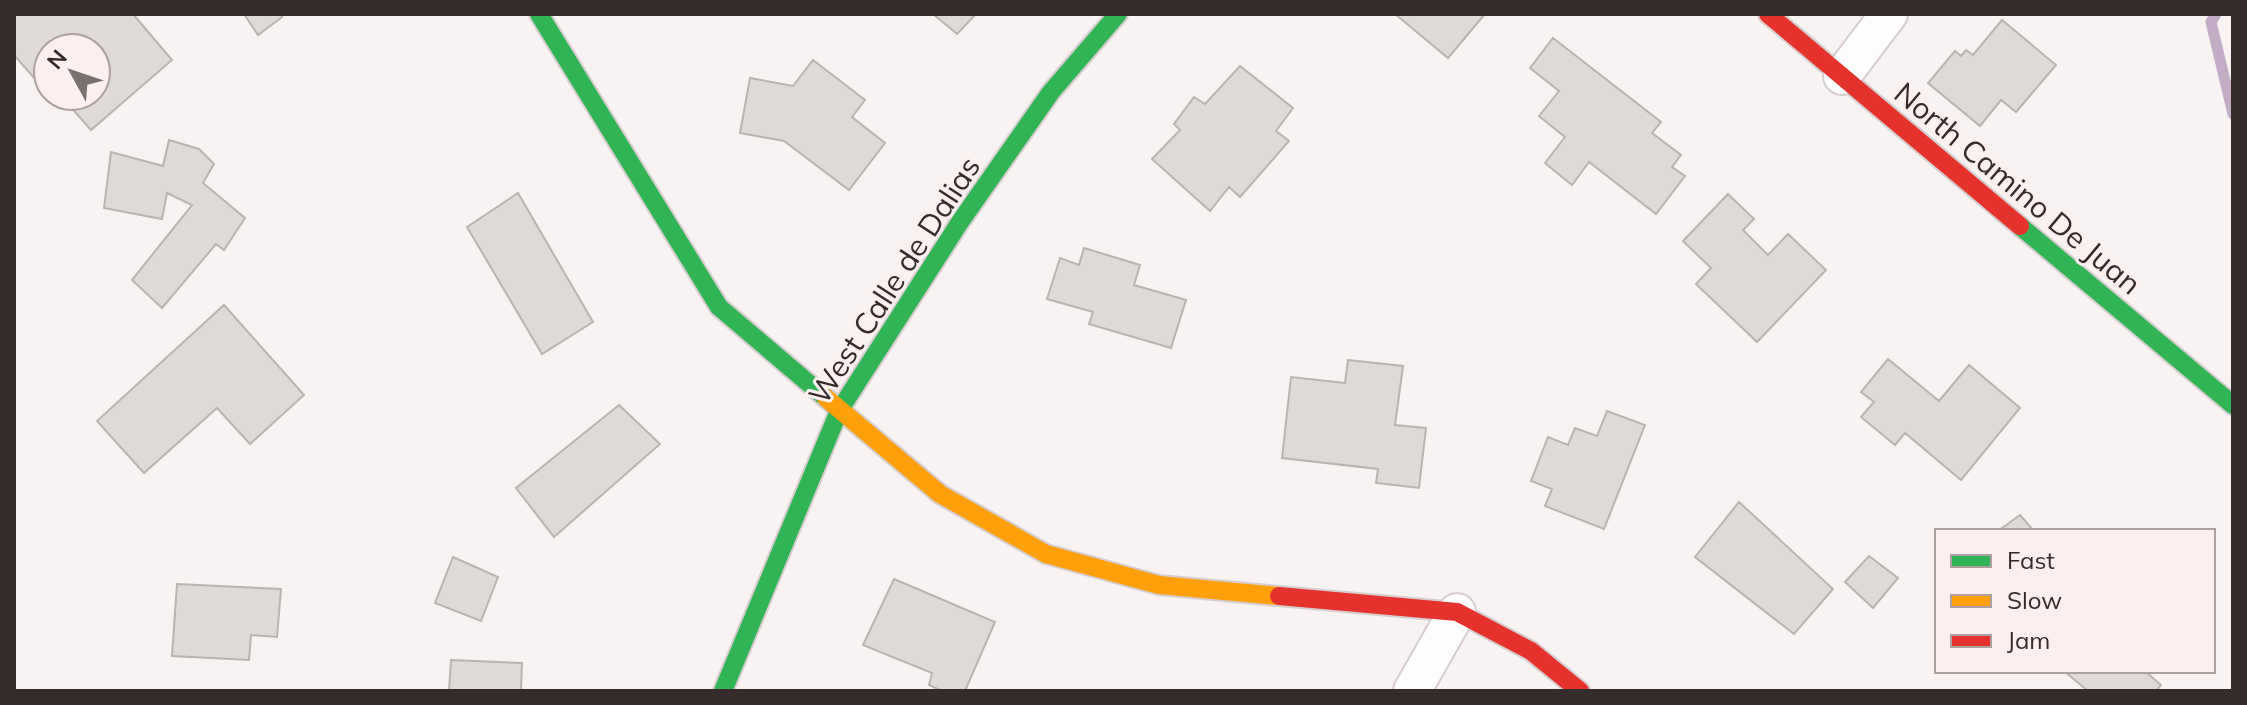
<svg xmlns="http://www.w3.org/2000/svg" width="2247" height="705" font-family="Mulish,sans-serif">
<style>
.lines{fill:none;stroke-linecap:round;stroke-linejoin:round}
.stream{stroke:#c1aec5;stroke-width:11}
.building{fill:#e0dad7;stroke:#bab4b1;stroke-width:2}
.street-casing{stroke:#d6cece;stroke-width:40}
.fast-casing{stroke:#d6cece;stroke-width:22}
.slow-casing{stroke:#d6cece;stroke-width:22}
.jam-casing{stroke:#d6cece;stroke-width:22}
.street{stroke:#fefdfd;stroke-width:36}
.fast{stroke:#30b455;stroke-width:18}
.slow{stroke:#ff9f0a;stroke-width:18}
.jam{stroke:#e5322d;stroke-width:18}
.labels{text-anchor:middle;dominant-baseline:central;stroke-width:6;stroke-linejoin:round;paint-order:stroke}
.street-label{font-size:30px;fill:#352b2a;stroke:#fbf0ef}
</style>
<rect width="100%" height="100%" fill="#f8f2f2"/>
<g class="lines">
<path class="stream" d="M 2216,14 L 2211,22 L 2233,114"/>
</g>
<path class="building" d="M 14,14 L 133,14 L 172,60 L 91,130 L 61,96 L 96,96 L 96,48 L 48,48 L 48,94 L 14,55 Z
M 244,14 L 280,14 L 282,17 L 258,35 Z
M 933,14 L 976,14 L 957,34 Z
M 1395,14 L 1485,14 L 1448,58 Z
M 2002,20 L 2056,65 L 2016,112 L 2001,100 L 1980,126 L 1928,83 L 1955,51 L 1961,56 L 1966,50 L 1973,55 Z
M 1553,38 L 1661,122 L 1652,133 L 1681,155 L 1672,167 L 1685,176 L 1656,214 L 1589,162 L 1572,185 L 1545,163 L 1565,137 L 1539,116 L 1559,91 L 1530,68 Z
M 813,60 L 865,100 L 852,117 L 885,143 L 849,190 L 784,141 L 740,133 L 750,78 L 793,86 Z
M 1240,66 L 1293,108 L 1276,131 L 1289,141 L 1240,197 L 1229,187 L 1210,211 L 1152,159 L 1180,130 L 1174,124 L 1194,97 L 1205,104 Z
M 169,140 L 199,149 L 214,164 L 203,183 L 245,218 L 224,250 L 216,244 L 162,308 L 132,280 L 192,205 L 167,193 L 162,219 L 104,208 L 111,152 L 163,166 Z
M 518,193 L 593,322 L 542,354 L 467,227 Z
M 1728,194 L 1754,219 L 1743,230 L 1768,255 L 1788,234 L 1826,270 L 1757,342 L 1696,284 L 1711,268 L 1683,241 Z
M 1084,248 L 1140,265 L 1134,285 L 1186,300 L 1171,348 L 1089,324 L 1093,312 L 1047,299 L 1060,258 L 1079,265 Z
M 224,305 L 304,395 L 250,444 L 217,408 L 144,473 L 97,421 Z
M 1888,359 L 1939,401 L 1969,365 L 2020,408 L 1961,480 L 1905,433 L 1895,445 L 1861,417 L 1874,402 L 1861,392 Z
M 1348,360 L 1403,366 L 1395,425 L 1426,428 L 1419,488 L 1376,483 L 1378,469 L 1282,458 L 1291,377 L 1345,383 Z
M 619,405 L 660,444 L 554,537 L 516,488 Z
M 1607,411 L 1645,425 L 1604,529 L 1545,506 L 1552,489 L 1531,481 L 1548,437 L 1568,445 L 1575,428 L 1597,436 Z
M 1739,502 L 1833,589 L 1794,634 L 1695,557 Z
M 2020,515 L 2034,531 L 1998,531 Z
M 1869,556 L 1898,578 L 1873,608 L 1845,582 Z
M 453,557 L 498,577 L 481,621 L 435,603 Z
M 894,579 L 995,622 L 965,691 L 942,691 L 929,685 L 932,673 L 863,645 Z
M 177,584 L 281,589 L 277,637 L 251,635 L 249,660 L 172,656 Z
M 451,660 L 522,663 L 521,691 L 449,691 Z
M 2064,671 L 2145,671 L 2161,685 L 2156,691 L 2088,691 Z"/>
<g class="lines">
<g class="street-casing">
<path id="street" d="M 1842,76 L 1889,14
M 1412,691 L 1457,612"/>
</g>
<g class="fast-casing">
<path id="fast" d="M 539,14 L 719,307 L 826,398
M 2020,226 L 2233,405
M 723,691 L 839,411 L 960,222 L 1051,92 L 1118,14"/>
</g>
<g class="slow-casing">
<path id="slow" d="M 826,398 L 940,494 L 1046,554 L 1159,585 L 1279,596"/>
</g>
<g class="jam-casing">
<path id="jam" d="M 1768,14 L 2020,226
M 1279,596 L 1457,612 L 1531,651 L 1580,691"/>
</g>
<use href="#street" class="street"/>
<use href="#fast" class="fast"/>
<use href="#slow" class="slow"/>
<use href="#jam" class="jam"/>
</g>
<g class="labels">
<g class="street-label">
<text transform="translate(2018 188) rotate(40)">North Camino De Juan</text>
<text transform="translate(894 280) rotate(-57)">West Calle de Dalias</text>
</g>
</g>
<rect width="2247" height="705" fill="none" stroke="#352b2a" stroke-width="32"/>
<rect x="1935" y="529" width="280" height="144" fill="#fbf0ef" stroke="#aca1a0" stroke-width="2"/>
<rect x="1951" y="555" width="40" height="12" fill="#30b455" stroke="#aca1a0" stroke-width="2"/>
<text x="2007" y="569" font-size="24" fill="#352b2a">Fast</text>
<rect x="1951" y="595" width="40" height="12" fill="#ff9f0a" stroke="#aca1a0" stroke-width="2"/>
<text x="2007" y="609" font-size="24" fill="#352b2a">Slow</text>
<rect x="1951" y="635" width="40" height="12" fill="#e5322d" stroke="#aca1a0" stroke-width="2"/>
<text x="2007" y="649" font-size="24" fill="#352b2a">Jam</text>
<g transform="translate(72 72) rotate(310)"><circle r="38" fill="#fbf0ef" stroke="#aca1a0" stroke-width="2"/>
<path d="M0-6L14 30L0 20L-14 30Z" fill="#797170"/>
<text y="-12" font-size="22" font-weight="bold" text-anchor="middle" fill="#352b2a">N</text>
</g>
</svg>
